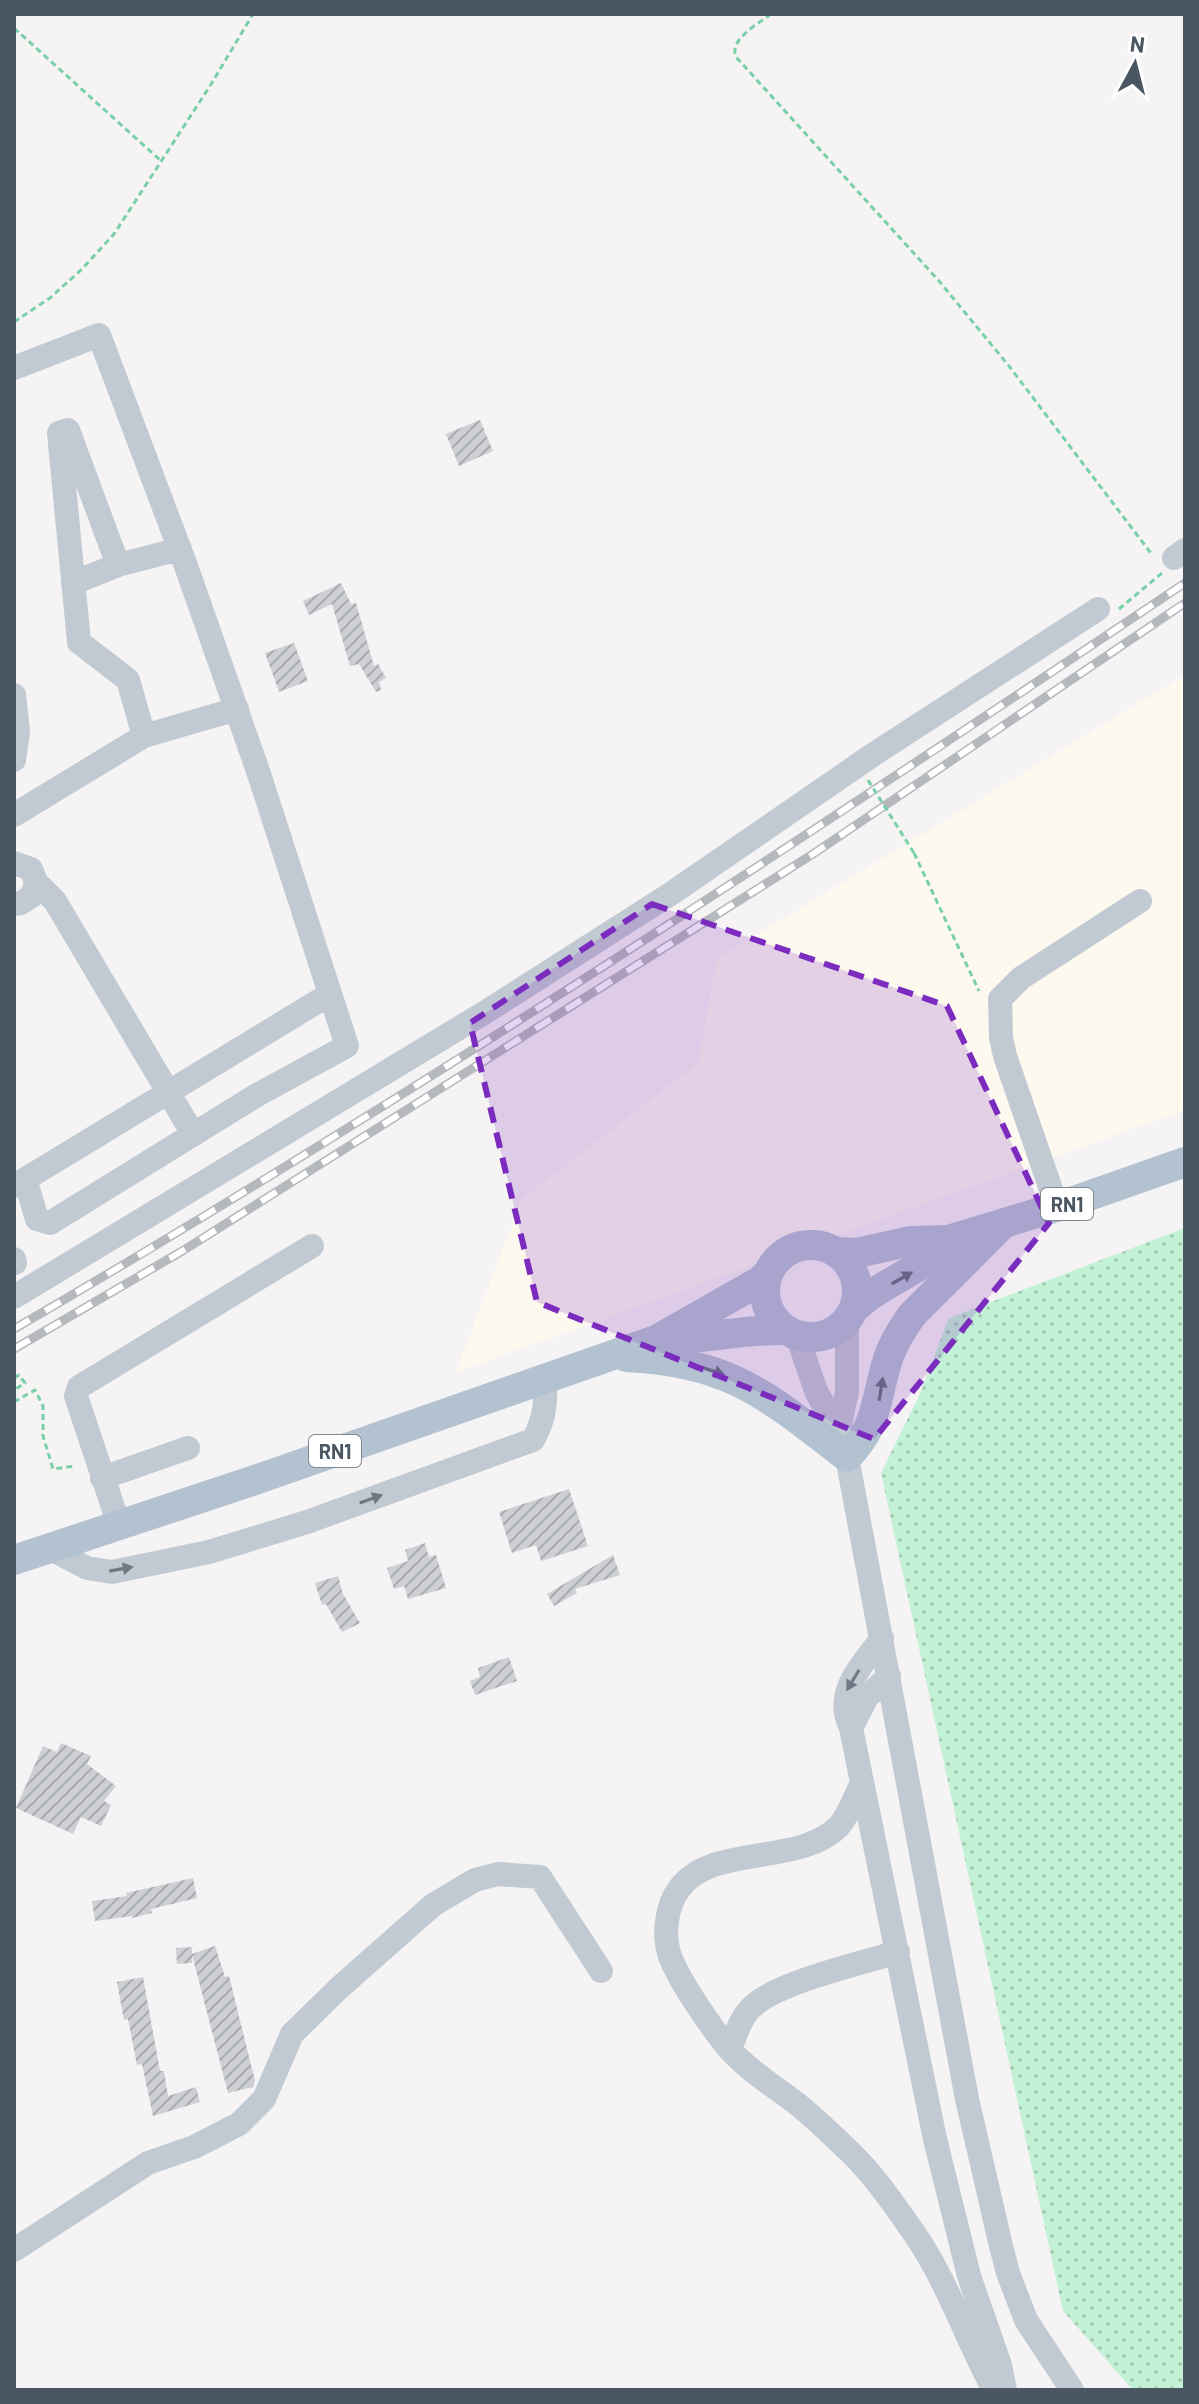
<svg xmlns="http://www.w3.org/2000/svg" width="1199" height="2404" font-family="Barlow,sans-serif">
<style>
.commercial{fill:#fdf9ef}
.grass{fill:url(#grass-dots)}
.building{fill:url(#building-hatch)}
.lines{fill:none;stroke-linecap:round;stroke-linejoin:round}
.path{stroke:#7ad0a6;stroke-width:3;stroke-dasharray:6 4;stroke-linecap:butt}
.minor{stroke:#c1cad2;stroke-width:24}
.major{stroke:#b3c2d1;stroke-width:30}
.rail-casing{stroke:#b5b8bd;stroke-width:9}
.rail{stroke:#fff;stroke-width:6;stroke-dasharray:18;stroke-linecap:butt}
.path-bridge{stroke:#7ad0a6;stroke-width:3;stroke-dasharray:6 4;stroke-linecap:butt}
.oneway{fill:#64717d}
.oneway2{fill:#6e7983}
.marked{fill:#7b2cbf;fill-opacity:0.2;stroke:#7b2cbf;stroke-width:6;stroke-dasharray:16 10;stroke-linejoin:round}
.labels{text-anchor:middle;dominant-baseline:central;stroke-width:8;stroke-linejoin:round;paint-order:stroke}
.shield{fill:#fff;stroke:#808990;stroke-width:2}
.shield-label{font-size:20px;font-weight:bold;fill:#4a5661}
</style>
<defs>
<pattern id="grass-dots" width="8" height="8" patternUnits="userSpaceOnUse" patternTransform="scale(2)"><rect width="8" height="8" fill="#c3f1d5"/><path d="M2 2h.1M6 6h.1" fill="none" stroke="#a0c6b0" stroke-width="1.8" stroke-linecap="round"/></pattern>
<pattern id="building-hatch" width="6" height="6" patternUnits="userSpaceOnUse" patternTransform="scale(2)"><rect width="6" height="6" fill="#cdcfd5"/><path d="M-1 1l2-2M0 6l6-6M5 7l2-2" fill="none" stroke="#a8abb0"/></pattern>
</defs>
<rect width="100%" height="100%" fill="#f5f3f3"/>
<path class="commercial" d="M 1185,675 L 1185,1110 L 456,1372 L 522,1199 L 698,1063 L 717,959 Z"/>
<path class="grass" d="M 1185,1228 L 1185,2390 L 1133,2390 L 1063,2311 L 881,1473 L 919,1396 L 949,1318 Z"/>
<path class="building" d="M 480,420 L 493,451 L 459,466 L 446,434 Z
M 341,583 L 351,604 L 356,603 L 374,666 L 378,664 L 386,678 L 379,682 L 381,690 L 376,692 L 359,664 L 350,666 L 332,604 L 309,615 L 303,601 Z
M 294,643 L 308,681 L 279,692 L 265,653 Z
M 569,1489 L 588,1546 L 541,1561 L 536,1545 L 512,1553 L 499,1512 Z
M 425,1543 L 429,1557 L 436,1555 L 446,1588 L 408,1599 L 404,1586 L 394,1589 L 387,1568 L 408,1561 L 405,1550 Z
M 613,1555 L 620,1575 L 575,1589 L 577,1593 L 554,1606 L 547,1594 Z
M 338,1576 L 343,1594 L 360,1623 L 342,1632 L 326,1604 L 322,1605 L 315,1583 Z
M 509,1657 L 517,1681 L 475,1695 L 470,1681 L 480,1677 L 478,1668 Z
M 61,1743 L 91,1756 L 87,1764 L 116,1786 L 104,1801 L 111,1805 L 101,1826 L 81,1817 L 73,1834 L 16,1808 L 43,1746 L 57,1752 Z
M 193,1878 L 197,1898 L 151,1909 L 152,1913 L 132,1918 L 132,1916 L 95,1921 L 92,1901 L 127,1896 L 126,1893 Z
M 215,1946 L 225,1977 L 229,1976 L 255,2081 L 253,2087 L 228,2093 L 192,1955 L 192,1963 L 177,1964 L 176,1948 L 192,1947 L 192,1954 Z
M 143,1977 L 160,2071 L 164,2071 L 168,2096 L 196,2087 L 200,2102 L 153,2116 L 142,2064 L 137,2065 L 128,2019 L 124,2020 L 117,1982 Z"/>
<g class="lines">
<path class="path" d="M 771,14 C 758,24 729,39 736,57 L 939,281 L 1009,366 L 1153,556
M 14,28 L 160,160
M 14,322 L 50,298 L 82,269 L 114,234 L 210,86 L 253,14
M 1119,609 L 1162,573
M 914,853 L 979,991
M 14,1378 L 19,1375 L 25,1383 L 14,1390
M 14,1402 L 35,1390 L 43,1406 L 43,1436 L 53,1469 L 75,1466"/>
<path class="minor" d="M 14,368 L 99,335 L 186,566 L 258,771 L 347,1046 L 257,1095 L 50,1223 L 37,1219 L 25,1179
M 1174,558 L 1185,550
M 118,565 L 68,430 L 59,433 L 79,642 L 128,680 L 144,736
M 73,583 L 118,565 L 180,549
M 14,695 L 18,732 L 14,760
M 14,815 L 144,736 L 237,709
M 14,863 L 31,869 L 36,882 L 32,896 L 21,903 L 14,904
M 36,882 L 55,901 L 193,1134
M 14,1186 L 330,994
M 1057,1207 L 1005,1056 L 1001,1038 L 1000,999 L 1021,978 L 1140,901
M 14,1259 L 15,1263
M 14,1297 L 484,1013 L 672,893 L 874,754 L 1098,609
M 797,1335 L 816,1391 L 824,1406 L 840,1424 L 847,1457 L 967,2099 L 1001,2246 L 1008,2273 L 1026,2320 L 1072,2390
M 840,1424 L 847,1392 L 847,1320
M 102,1478 L 188,1448
M 119,1525 L 76,1396 L 79,1387 L 312,1246
M 49,1548 L 87,1568 L 112,1572 L 209,1552 L 307,1522 L 533,1440 C 545,1419 546,1402 545,1378
M 882,1638 C 862,1666 833,1692 851,1728 L 935,2139 L 969,2276 L 1000,2365 L 1005,2390
M 851,1728 L 867,1697 L 889,1676
M 862,1783 C 855,1796 849,1815 839,1826 C 799,1867 712,1843 679,1889 C 667,1905 663,1933 669,1953 C 676,1977 713,2030 730,2050 C 749,2071 774,2086 796,2103 C 815,2118 833,2136 850,2152 C 874,2175 895,2206 914,2233 C 948,2282 966,2339 994,2390
M 730,2050 C 736,2034 740,2018 753,2006 C 779,1982 862,1963 898,1952
M 14,2250 L 148,2163 L 194,2147 L 239,2124 L 264,2099 L 292,2034 L 339,1988 L 433,1905 L 475,1880 L 498,1874 L 540,1877 L 601,1971"/>
<path class="major" d="M765 1291a46 46 0 1 1 92 0a46 46 0 1 1-92 0Z
M 835,1252 L 857,1253 L 911,1241 L 948,1240 L 1057,1207 L 1185,1162
M 853,1310 C 881,1281 922,1273 948,1240
M 657,1340 C 701,1340 743,1329 786,1330
M 626,1357 C 732,1362 767,1396 847,1457 C 879,1425 875,1399 888,1359 C 893,1343 902,1329 912,1315 L 1004,1223
M 14,1560 L 255,1480 L 656,1340 L 760,1281 L 769,1272"/>
<g class="rail-casing">
<path id="rail" d="M 14,1329 C 414,1096 801,840 1185,583
M 14,1349 L 184,1250 L 813,854 L 1185,603"/>
</g>
<use href="#rail" class="rail"/>
<path class="path-bridge" d="M 868,780 L 914,853"/>
</g>
<defs><path id="oneway-solid" d="M-6-.8H1V-3.2L6.5 0L1 3.2V.8H-6Z" transform="scale(2)"/></defs>
<g class="oneway">
<use href="#oneway-solid" transform="translate(902 1278) rotate(-30)"/>
<use href="#oneway-solid" transform="translate(713 1371) rotate(18)"/>
<use href="#oneway-solid" transform="translate(881 1389) rotate(-81)"/>
</g>
<g class="oneway2">
<use href="#oneway-solid" transform="translate(371 1499) rotate(-20)"/>
<use href="#oneway-solid" transform="translate(121 1569) rotate(-10)"/>
<use href="#oneway-solid" transform="translate(853 1680) rotate(121)"/>
</g>
<path class="marked" d="M 652,904 L 947,1006 L 1049,1223 L 874,1439 L 537,1302 L 470,1023 Z"/>
<g class="labels">
<g class="shield">
<rect x="1041" y="1188" width="52" height="32" rx="6"/>
<rect x="309" y="1435" width="52" height="32" rx="6"/>
</g>
<g class="shield-label">
<text x="1067" y="1204">RN1</text>
<text x="335" y="1451">RN1</text>
</g>
</g>
<rect width="1199" height="2404" fill="none" stroke="#4a5661" stroke-width="32"/>
<g transform="translate(1135 64) rotate(7)" stroke="#ffffff" stroke-width="6" paint-order="stroke">
<path d="M0-6L14 30L0 20L-14 30Z" fill="#4a5661"/>
<text y="-12" font-size="22" font-weight="bold" text-anchor="middle" fill="#4a5661">N</text>
</g>
</svg>
